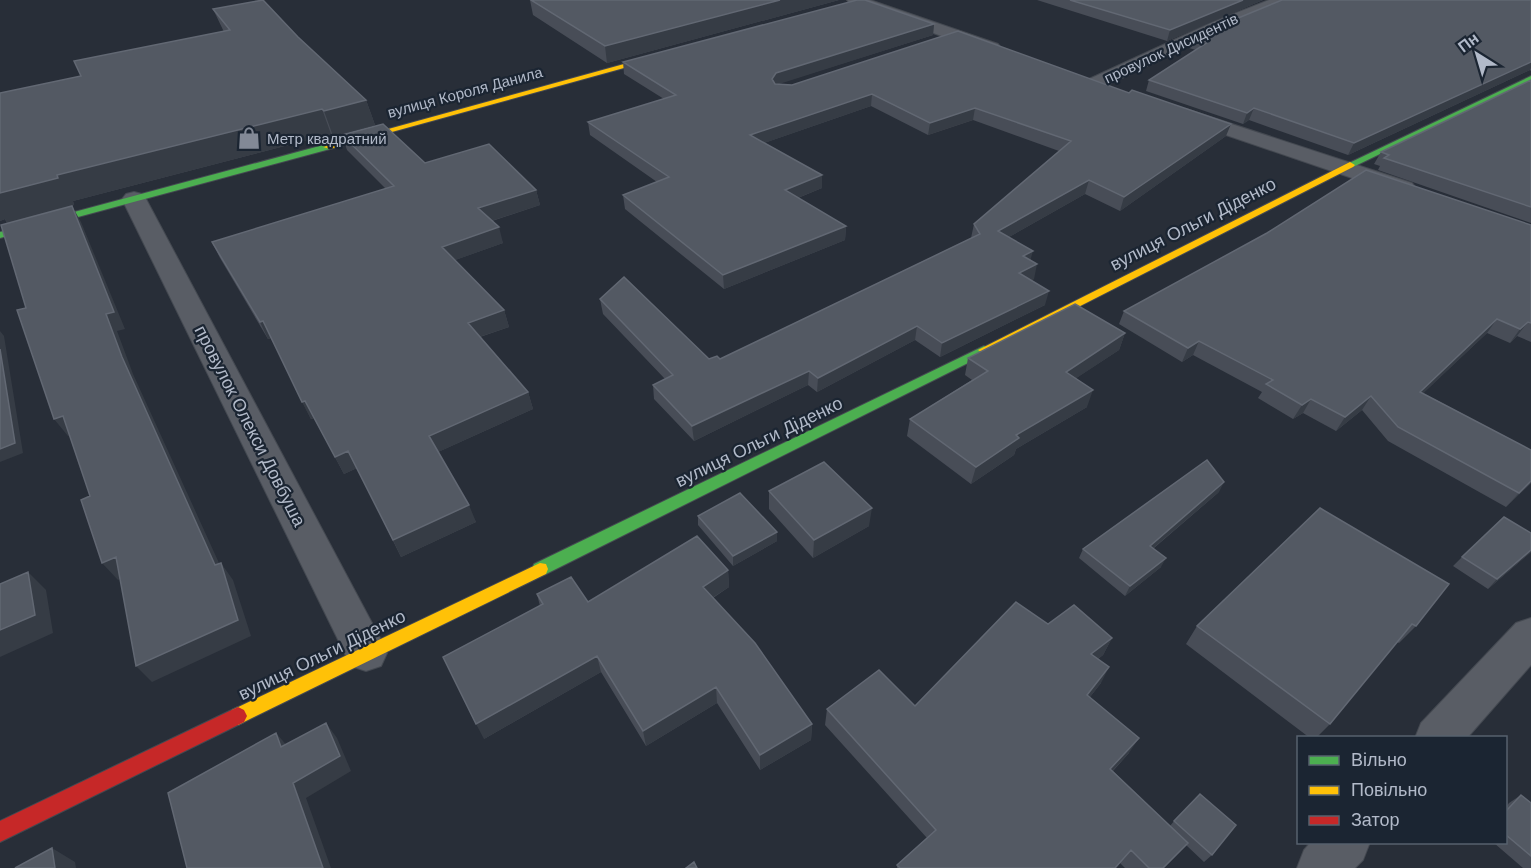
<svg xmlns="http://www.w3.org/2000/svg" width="1531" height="868" font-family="Arial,sans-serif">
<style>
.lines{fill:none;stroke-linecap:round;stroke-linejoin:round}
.street-casing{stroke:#444951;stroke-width:2}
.fast-casing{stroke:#444951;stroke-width:2}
.slow-casing{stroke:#444951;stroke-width:2}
.jam-casing{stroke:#444951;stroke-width:2}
.street{fill:#595d65;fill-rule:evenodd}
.fast{fill:#4caf50;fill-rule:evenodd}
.slow{fill:#ffc107;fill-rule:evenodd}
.jam{fill:#c62828;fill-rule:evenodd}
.wall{fill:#484d57}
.shaded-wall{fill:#363c45}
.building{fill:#535963;stroke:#626873;stroke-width:1.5}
.labels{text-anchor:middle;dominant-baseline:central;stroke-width:4.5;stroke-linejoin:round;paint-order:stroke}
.far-street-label{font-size:15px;fill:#b2bac9;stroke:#1b2532}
.far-poi-label{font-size:15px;fill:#b2bac9;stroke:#1b2532;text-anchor:start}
.street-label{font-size:18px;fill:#b2bac9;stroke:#1b2532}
</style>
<rect width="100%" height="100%" fill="#282e38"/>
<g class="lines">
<g class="street-casing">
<path id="street" d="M 847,0 L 870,0 L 998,44 L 1001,48 L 998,52 L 986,52 L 850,3 Z
M 1269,0 L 1291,0 L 1288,3 L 1225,28 L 1101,88 L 1087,88 L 1085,84 L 1087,80 L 1213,22 Z
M 1186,109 L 1412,183 L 1416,188 L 1412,193 L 1404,195 L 1396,193 L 1179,119 L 1176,115 L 1179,111 Z
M 134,192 L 142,194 L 146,199 L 381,640 L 387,653 L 381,666 L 366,671 L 351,666 L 122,199 L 126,194 Z
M 1531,618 L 1531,665 L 1467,738 L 1415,738 L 1421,723 L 1516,623 Z
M 1311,842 L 1370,842 L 1363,860 L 1355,868 L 1297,868 L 1304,850 Z"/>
</g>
<g class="fast-casing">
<path id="fast" d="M 1531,76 L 1531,81 L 1353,167 L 1345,165 Z
M 327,144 L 330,145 L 330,149 L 0,238 L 0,232 Z
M 984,346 L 990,350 L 988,353 L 546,574 L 540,575 L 534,574 L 532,569 L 534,564 Z"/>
</g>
<g class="slow-casing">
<path id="slow" d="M 664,53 L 671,55 L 330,149 L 323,147 Z
M 1350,162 L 1355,165 L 1353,167 L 988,353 L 984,354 L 978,350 Z
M 540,563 L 546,564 L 548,569 L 546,574 L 244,722 L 238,725 L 232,722 L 229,716 L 232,710 Z"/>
</g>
<g class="jam-casing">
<path id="jam" d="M 238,707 L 244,710 L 247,716 L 244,722 L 0,842 L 0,821 Z"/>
</g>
<use href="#street" class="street"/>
<use href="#fast" class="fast"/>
<use href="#slow" class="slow"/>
<use href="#jam" class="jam"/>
</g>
<path class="wall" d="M 530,0 L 839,0 L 607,63 L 533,15 Z
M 1037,0 L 1263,0 L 1167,41 Z
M 1531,0 L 1531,71 L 1530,70 L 1348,155 L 1249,120 L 1243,124 L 1146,91 L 1149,80 L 1196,50 L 1189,48 L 1192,37 Z
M 213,9 L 298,37 L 366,100 L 375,125 L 333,136 L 331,134 L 73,201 L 74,205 L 7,223 L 5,219 L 0,221 L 0,93 L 81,76 L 224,32 Z
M 934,24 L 933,35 L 777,84 L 792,85 L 958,31 L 1226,136 L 1120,211 L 1085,194 L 1009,237 L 1031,260 L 1034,279 L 1031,280 L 1045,305 L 940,357 L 915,340 L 817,392 L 808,385 L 694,441 L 654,399 L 653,385 L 665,379 L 603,314 L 600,299 L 709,359 L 720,359 L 971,238 L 974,224 L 1059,151 L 973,120 L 928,135 L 871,106 L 764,143 L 822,188 L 798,198 L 846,226 L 845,240 L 724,289 L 625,209 L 623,195 L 657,182 L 590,135 L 588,122 L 664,99 L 624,74 L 623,62 Z
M 1531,80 L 1531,223 L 1378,170 L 1380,166 L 1374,164 L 1381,152 Z
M 342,135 L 425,163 L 536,190 L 540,205 L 492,221 L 503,243 L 455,260 L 504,310 L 509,327 L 480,337 L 528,392 L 533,409 L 438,452 L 476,522 L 401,557 L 357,468 L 344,474 L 314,418 L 311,419 L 271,338 L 268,339 L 220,258 L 212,242 L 386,189 L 347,150 Z
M 1531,225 L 1531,342 L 1517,336 L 1510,343 L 1487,333 L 1423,393 L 1531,450 L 1531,483 L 1506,507 L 1388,441 L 1362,410 L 1336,431 L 1303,413 L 1293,419 L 1258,398 L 1262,392 L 1193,355 L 1182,362 L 1119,324 L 1124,311 Z
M 1125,333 L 1119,350 L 1076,378 L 1087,407 L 1016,449 L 1014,455 L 971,484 L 907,436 L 910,419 L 972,380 L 965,375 L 968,358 Z
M 769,491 L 869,526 L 813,558 L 769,509 Z
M 1219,492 L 1154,548 L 1161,567 L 1125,596 L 1079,558 L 1083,549 Z
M 698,516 L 777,541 L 733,566 L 698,525 Z
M 1531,533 L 1531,552 L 1488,589 L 1453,566 L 1462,557 Z
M 728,570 L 729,587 L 713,598 L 812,724 L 811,740 L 760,770 L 717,703 L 646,746 L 601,672 L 484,739 L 540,606 L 537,594 L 588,602 Z
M 1449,584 L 1416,626 L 1399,643 L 1397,642 L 1330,724 L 1316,738 L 1310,738 L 1186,644 L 1197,626 Z
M 1048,624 L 1112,638 L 1103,655 L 1098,659 L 1101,683 L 1090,697 L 1129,753 L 1113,771 L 1170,826 L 1174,821 L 1212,855 L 1204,862 L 1186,845 L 1164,868 L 1125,868 L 1120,863 L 1116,868 L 897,868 L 897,865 L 927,838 L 825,725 L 827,709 L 915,706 Z
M 1521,795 L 1531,803 L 1531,868 L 1523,868 L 1494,843 L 1506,843 L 1506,807 L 1509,803 Z"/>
<path class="shaded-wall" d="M 780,0 L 839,0 L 607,63 L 605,46 Z
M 1243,0 L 1263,0 L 1167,41 L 1170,30 Z
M 934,24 L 933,35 L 776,85 L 772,91 L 772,79 L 776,73 Z
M 1531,62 L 1531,68 L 1530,70 L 1348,155 L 1354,143 Z
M 872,94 L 871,106 L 750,148 L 750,135 Z
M 366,100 L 375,125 L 333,136 L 324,111 Z
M 975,108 L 973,120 L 928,135 L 930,123 Z
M 1254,108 L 1249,120 L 1243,124 L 1247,113 Z
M 322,109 L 331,134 L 73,201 L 74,205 L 7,223 L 5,219 L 0,221 L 0,193 L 57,175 Z
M 1231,124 L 1226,136 L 1120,211 L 1124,197 Z
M 822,175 L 822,188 L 785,203 L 785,190 Z
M 1089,180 L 1085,194 L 995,245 L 998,231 Z
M 536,190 L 540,205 L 482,224 L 478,208 Z
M 72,206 L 81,222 L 125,329 L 117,331 L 133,374 L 224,574 L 221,563 L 233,580 L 251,636 L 152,682 L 136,666 L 215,565 L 122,357 L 106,314 Z
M 846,226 L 845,240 L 724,289 L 723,275 Z
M 499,227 L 503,243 L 447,263 L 442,247 Z
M 1033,251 L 1029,265 L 1023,256 Z
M 1037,264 L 1034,279 L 1016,287 L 1019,273 Z
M 1049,291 L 1045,305 L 940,357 L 942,343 Z
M 504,310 L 509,327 L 473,339 L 468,323 Z
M 1497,319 L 1487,333 L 1410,406 L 1420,392 Z
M 263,321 L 271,338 L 268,339 L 260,322 Z
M 1528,322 L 1517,336 L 1510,343 L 1520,329 Z
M 917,326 L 915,340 L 817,392 L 818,378 Z
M 0,331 L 4,336 L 23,453 L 0,462 Z
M 1125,333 L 1119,350 L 1060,389 L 1066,372 Z
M 1199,341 L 1193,355 L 1182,362 L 1188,348 Z
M 809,371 L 808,385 L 694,441 L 692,426 Z
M 1093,390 L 1087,407 L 1016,449 L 1014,455 L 971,484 L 976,467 L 1016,435 Z
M 528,392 L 533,409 L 436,453 L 429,436 Z
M 1371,396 L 1362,410 L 1336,431 L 1345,417 Z
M 1311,399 L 1303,413 L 1293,419 L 1302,405 Z
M 305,401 L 314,418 L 311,419 L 302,402 Z
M 63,416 L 77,433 L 68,436 L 54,419 Z
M 348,451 L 357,468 L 344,474 L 335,457 Z
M 1531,481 L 1531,483 L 1506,507 L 1519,493 Z
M 1224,482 L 1219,492 L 1145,555 L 1150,546 Z
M 469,505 L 476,522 L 401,557 L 393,540 Z
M 872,508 L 869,526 L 813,558 L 814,540 Z
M 777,532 L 777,541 L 733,566 L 733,556 Z
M 1531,550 L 1531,552 L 1488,589 L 1497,579 Z
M 116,557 L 130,574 L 118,580 L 102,563 Z
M 1166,558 L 1161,567 L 1125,596 L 1130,586 Z
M 728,570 L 729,587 L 704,603 L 703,587 Z
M 28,572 L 46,590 L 53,633 L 0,657 L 0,630 Z
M 1112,638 L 1103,655 L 1083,670 L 1091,654 Z
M 597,656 L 601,672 L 484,739 L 476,724 Z
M 1109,667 L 1101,683 L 1079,711 L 1087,695 Z
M 716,687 L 717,703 L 646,746 L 643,731 Z
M 326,723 L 337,738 L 351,771 L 306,798 L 331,868 L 323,868 L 293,783 Z
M 812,724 L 811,740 L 760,770 L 760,755 Z
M 276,733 L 289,748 L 281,747 Z
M 1139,738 L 1129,753 L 1101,783 L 1110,769 Z
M 52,848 L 75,862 L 76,868 L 55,868 Z"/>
<path class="building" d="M 263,0 L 298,37 L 366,100 L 324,111 L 322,109 L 57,175 L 58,178 L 0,193 L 0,93 L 81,76 L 74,61 L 230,30 L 213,9 Z
M 531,0 L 780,0 L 605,46 Z
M 857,0 L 865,0 L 934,24 L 776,73 L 772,79 L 775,84 L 792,85 L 958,31 L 1129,93 L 1132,90 L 1231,124 L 1124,197 L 1089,180 L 998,231 L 1033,251 L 1023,256 L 1037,264 L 1019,273 L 1049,291 L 942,343 L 917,326 L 818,378 L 809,371 L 692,426 L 653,385 L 673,375 L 600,299 L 624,277 L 709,359 L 717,356 L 720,359 L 980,234 L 974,224 L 1071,141 L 975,108 L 930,123 L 872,94 L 750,135 L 822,175 L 785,190 L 846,226 L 723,275 L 623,195 L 669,177 L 588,122 L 676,95 L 623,62 Z
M 1070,0 L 1243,0 L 1170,30 Z
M 1282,0 L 1531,0 L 1531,62 L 1354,143 L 1254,108 L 1247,113 L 1149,80 L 1208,42 L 1192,37 Z
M 1531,80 L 1531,207 L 1384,158 L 1389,155 L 1381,152 Z
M 383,124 L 425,163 L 489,144 L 536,190 L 478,208 L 499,227 L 442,247 L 504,310 L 468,323 L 528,392 L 429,436 L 469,505 L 393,540 L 348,451 L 335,457 L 305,401 L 302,402 L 263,321 L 260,322 L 212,242 L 394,186 L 342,135 Z
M 1366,170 L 1531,225 L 1531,323 L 1528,322 L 1520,329 L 1497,319 L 1420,392 L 1531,450 L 1531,481 L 1519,493 L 1398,427 L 1371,396 L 1345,417 L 1311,399 L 1302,405 L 1266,384 L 1273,380 L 1199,341 L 1188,348 L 1124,311 L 1267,233 Z
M 72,206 L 114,312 L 106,314 L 122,357 L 215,565 L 221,563 L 238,620 L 136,666 L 116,557 L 102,563 L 81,500 L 90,496 L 63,416 L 54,419 L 17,310 L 26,308 L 1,225 Z
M 1075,304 L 1125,333 L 1066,372 L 1093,390 L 1016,435 L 1019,438 L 976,467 L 910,419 L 988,371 L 968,358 Z
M 0,349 L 15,443 L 0,449 Z
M 1207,460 L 1224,482 L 1150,546 L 1166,558 L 1130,586 L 1083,549 Z
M 824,462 L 872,508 L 814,540 L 769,491 Z
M 740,493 L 777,532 L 733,556 L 698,516 Z
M 1320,508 L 1449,584 L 1416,626 L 1412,624 L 1330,724 L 1197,626 Z
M 1504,517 L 1531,533 L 1531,550 L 1497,579 L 1462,557 Z
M 697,536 L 728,570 L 703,587 L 755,643 L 812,724 L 760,755 L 716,687 L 643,731 L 597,656 L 476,724 L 443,657 L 543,604 L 537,594 L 571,577 L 588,602 Z
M 28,572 L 35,615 L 0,630 L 0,584 Z
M 1016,602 L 1048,624 L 1074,605 L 1112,638 L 1091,654 L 1109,667 L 1087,695 L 1139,738 L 1110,769 L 1188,843 L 1163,868 L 1149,868 L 1131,850 L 1115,868 L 900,868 L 897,865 L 936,830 L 827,709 L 879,670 L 915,706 Z
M 326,723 L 340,756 L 293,783 L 323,868 L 187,868 L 168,793 L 276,733 L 281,747 Z
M 1200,794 L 1236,825 L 1212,855 L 1174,821 Z
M 1521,795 L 1531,803 L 1531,856 L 1506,835 L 1506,811 Z
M 52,848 L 55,868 L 15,868 Z
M 694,862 L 697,868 L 686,868 Z"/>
<defs>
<g id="shop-bare" transform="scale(1.8)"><path d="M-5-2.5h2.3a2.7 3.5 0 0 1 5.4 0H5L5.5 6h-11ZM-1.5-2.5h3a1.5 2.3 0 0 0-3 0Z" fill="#828996" stroke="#1b2532" stroke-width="2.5" paint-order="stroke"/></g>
</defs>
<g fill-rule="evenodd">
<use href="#shop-bare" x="249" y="138"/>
</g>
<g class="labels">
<g class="far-street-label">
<text transform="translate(1171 48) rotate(-25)">провулок Дисидентів</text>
<text transform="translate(465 92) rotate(-15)">вулиця Короля Данила</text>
</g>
<g class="far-poi-label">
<text x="267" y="138">Метр квадратний</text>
</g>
<g class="street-label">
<text transform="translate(1193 224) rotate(-27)">вулиця Ольги Діденко</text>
<text transform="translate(250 426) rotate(63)">провулок Олекси Довбуша</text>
<text transform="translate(759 442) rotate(-26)">вулиця Ольги Діденко</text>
<text transform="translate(322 655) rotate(-26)">вулиця Ольги Діденко</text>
</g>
</g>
<rect x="1297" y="736" width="210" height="108" fill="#1b2532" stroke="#57616e" stroke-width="1.5"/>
<rect x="1309" y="756" width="30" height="9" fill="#4caf50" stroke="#57616e" stroke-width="1.5"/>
<text x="1351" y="766" font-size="18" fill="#b2bac9">Вільно</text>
<rect x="1309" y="786" width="30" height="9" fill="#ffc107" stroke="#57616e" stroke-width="1.5"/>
<text x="1351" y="796" font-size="18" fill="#b2bac9">Повільно</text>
<rect x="1309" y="816" width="30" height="9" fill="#c62828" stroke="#57616e" stroke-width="1.5"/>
<text x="1351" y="826" font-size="18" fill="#b2bac9">Затор</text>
<g transform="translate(1477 54) rotate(323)" stroke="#1b2532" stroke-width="4.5" paint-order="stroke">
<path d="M0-4.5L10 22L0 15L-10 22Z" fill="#b2bac9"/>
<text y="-9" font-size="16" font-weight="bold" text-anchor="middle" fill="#b2bac9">Пн</text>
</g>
</svg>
